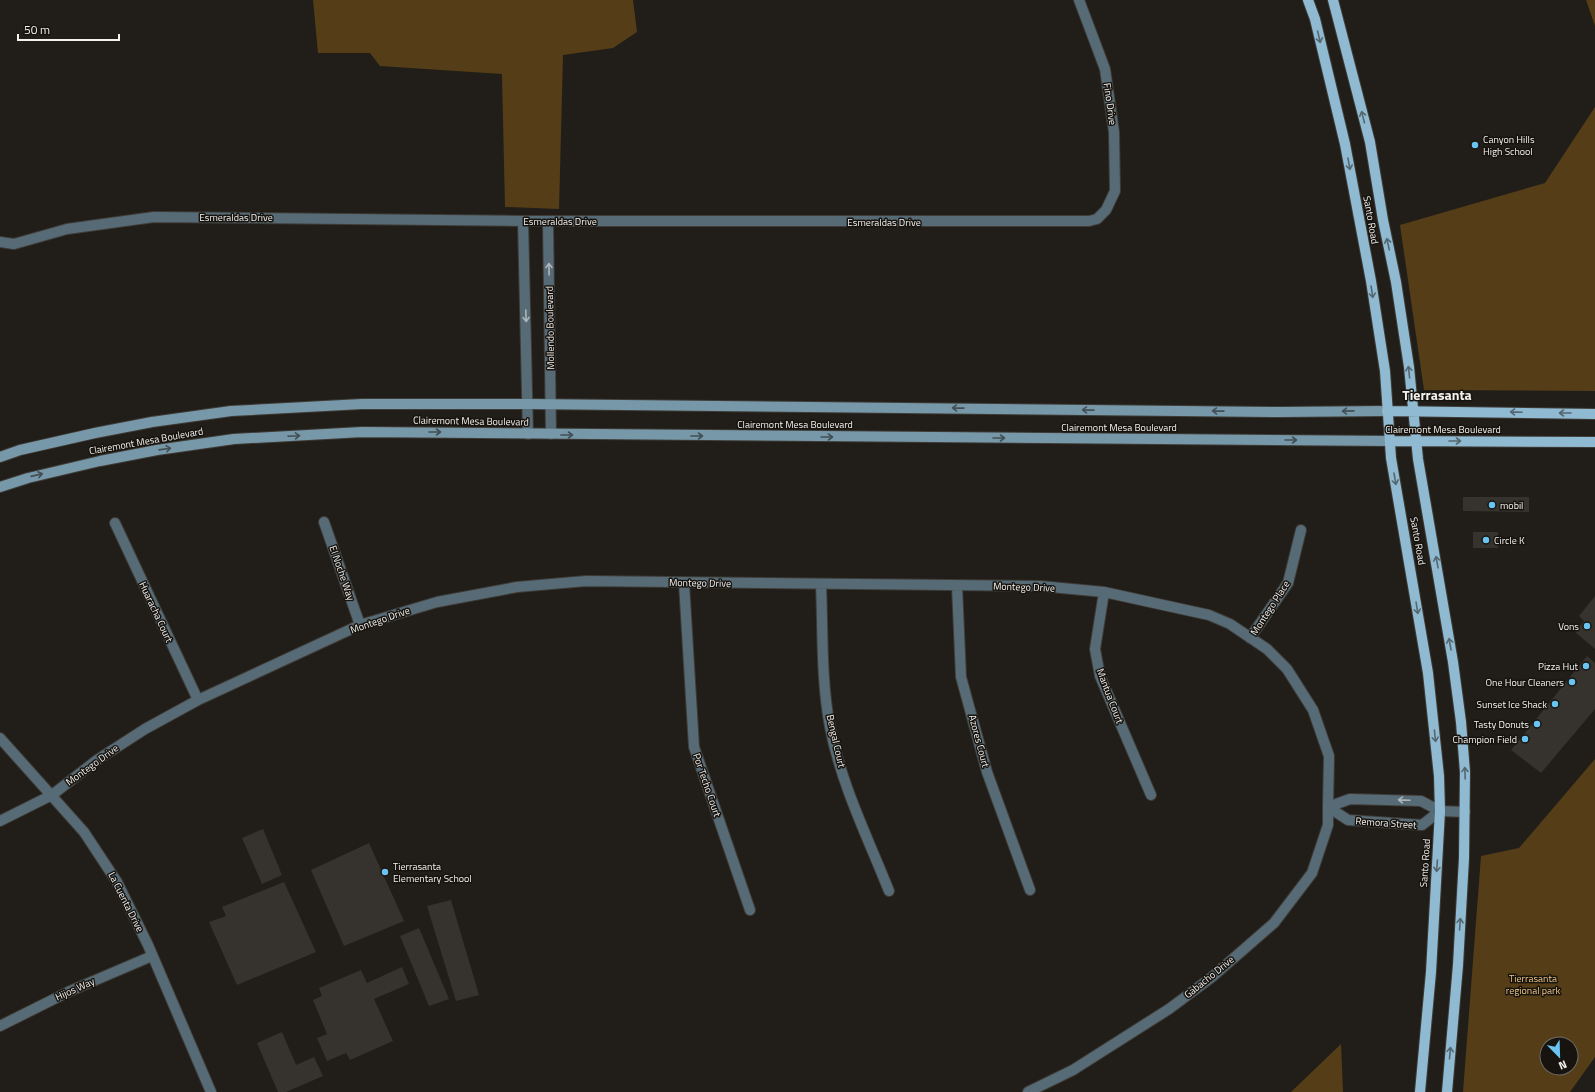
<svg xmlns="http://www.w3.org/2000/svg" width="1595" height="1092" font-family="'Titillium Web',sans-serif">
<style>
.green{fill:#553e17;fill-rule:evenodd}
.building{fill:#36322d}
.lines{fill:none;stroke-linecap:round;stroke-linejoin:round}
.minor-casing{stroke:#3f3c37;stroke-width:12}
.tertiary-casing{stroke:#3f3c37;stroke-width:12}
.secondary-casing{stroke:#3f3c37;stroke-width:12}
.primary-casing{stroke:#3f3c37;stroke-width:12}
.minor{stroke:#576b76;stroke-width:10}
.tertiary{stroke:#576b76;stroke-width:10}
.secondary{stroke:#7798a9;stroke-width:10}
.primary{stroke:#90bad1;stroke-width:10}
.oneway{stroke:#546770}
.oneway2{stroke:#adb5b9}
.oneway3{stroke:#424f55}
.poi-dot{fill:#69c4f1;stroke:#171410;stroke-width:1.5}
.labels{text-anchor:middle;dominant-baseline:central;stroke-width:3;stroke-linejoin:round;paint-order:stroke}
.street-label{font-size:10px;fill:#f4f2ef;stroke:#171410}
.poi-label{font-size:10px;fill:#f4f2ef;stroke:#171410;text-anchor:end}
.park-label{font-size:10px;fill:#f3c887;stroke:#171410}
.district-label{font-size:14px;font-weight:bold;fill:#f4f2ef;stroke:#171410}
</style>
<rect width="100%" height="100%" fill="#211e19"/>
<path class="green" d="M 313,0 L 633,0 L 637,32 L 613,48 L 563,55 L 559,209 L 505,207 L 502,74 L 380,66 L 370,53 L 318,53 Z
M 1586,0 L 1595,0 L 1595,26 Z
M 1595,107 L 1595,391 L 1424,390 L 1400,225 L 1545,183 Z
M 1595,759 L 1595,1057 L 1570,1092 L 1463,1092 L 1481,856 L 1519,848 ZM 1547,1044 L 1571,1044 L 1571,1068 L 1547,1068 Z
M 1341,1044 L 1343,1092 L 1291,1092 Z"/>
<path class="building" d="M 1463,497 L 1529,497 L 1529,512 L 1463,511 Z
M 1473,532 L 1498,532 L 1498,548 L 1473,548 Z
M 1595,596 L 1595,649 L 1575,632 L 1584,621 L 1579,616 Z
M 1587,656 L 1595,663 L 1595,709 L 1541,773 L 1511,750 Z
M 263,829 L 282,875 L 262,884 L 242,838 Z
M 369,843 L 404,921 L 344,946 L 311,870 Z
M 284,882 L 316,952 L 237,985 L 209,922 L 226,916 L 222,907 Z
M 451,900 L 479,995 L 456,1001 L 427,906 Z
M 419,928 L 449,999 L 429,1006 L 400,936 Z
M 402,967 L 409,984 L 374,999 L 393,1041 L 350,1060 L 346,1053 L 327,1061 L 317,1038 L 327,1034 L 313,1000 L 322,996 L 319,988 L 361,970 L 367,983 Z
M 282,1032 L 296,1065 L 314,1057 L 323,1076 L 286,1092 L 278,1092 L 257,1043 Z"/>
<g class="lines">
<g class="minor-casing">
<path id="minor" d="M 523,221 L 528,434
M 548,221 L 551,434
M 0,242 L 14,244 L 67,229 L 154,217 L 523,221 L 1089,221 L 1097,219 L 1106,210 L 1115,191 L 1114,132 L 1105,69 L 1079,0
M 324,522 L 360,625
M 115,523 L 198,700
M 684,583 L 694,747 L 750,910
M 821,584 C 823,631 821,680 830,727 C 841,784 868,838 889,891
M 957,586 L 961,677 L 987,772 L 1030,890
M 1104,592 L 1095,649 L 1100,676 L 1151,795
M 1250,638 L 1288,583 L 1301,530
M 0,821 L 52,795 L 97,760 L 145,729 L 198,700 L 360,625 L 437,602 L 517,587 L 586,581 L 1040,586 L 1104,592 L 1209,615 L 1230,624 L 1267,649 L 1287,669 L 1313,710 L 1329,756 L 1328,807
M 0,1026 L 70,991 L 152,956"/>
</g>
<g class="tertiary-casing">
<path id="tertiary" d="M 0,738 L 84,832 L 117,882 L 148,945 L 211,1092
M 1328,807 L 1350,799 L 1421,801 L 1440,811 L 1465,812
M 1328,807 L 1348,820 L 1422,825 L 1440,811
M 1028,1092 L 1073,1070 L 1169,1009 L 1212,977 L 1274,923 L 1312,873 L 1328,825 L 1328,807"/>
</g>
<g class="secondary-casing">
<path id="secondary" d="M 0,457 L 20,450 L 95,433 L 152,422 L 231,411 L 362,404 L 528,404 L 1281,412 L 1387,411
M 0,487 L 28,478 L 100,461 L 157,450 L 234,439 L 362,432 L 1391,441"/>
</g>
<g class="primary-casing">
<path id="primary" d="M 1308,0 L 1315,19 L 1345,144 L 1371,281 L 1385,371 L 1391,458 L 1428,673 L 1439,776 L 1440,811 L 1431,972 L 1420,1092
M 1333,0 L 1370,142 L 1383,220 L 1396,282 L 1409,367 L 1418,459 L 1453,662 L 1461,722 L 1465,772 L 1464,858 L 1458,965 L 1447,1092
M 1387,411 L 1595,414
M 1391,441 L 1595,442"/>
</g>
<use href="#minor" class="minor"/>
<use href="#tertiary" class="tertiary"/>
<use href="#secondary" class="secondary"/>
<use href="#primary" class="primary"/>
</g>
<defs><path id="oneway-shaft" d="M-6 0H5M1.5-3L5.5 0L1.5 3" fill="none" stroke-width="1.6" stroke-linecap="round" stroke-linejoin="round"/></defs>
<g class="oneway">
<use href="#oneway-shaft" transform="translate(1319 37) rotate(77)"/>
<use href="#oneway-shaft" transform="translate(1363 117) rotate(-104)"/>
<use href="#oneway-shaft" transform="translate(1349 164) rotate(80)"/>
<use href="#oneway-shaft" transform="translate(1388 244) rotate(-102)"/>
<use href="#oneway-shaft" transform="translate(1372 292) rotate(81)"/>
<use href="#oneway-shaft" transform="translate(1409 372) rotate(-96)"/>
<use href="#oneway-shaft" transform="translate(1516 412) rotate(-178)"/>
<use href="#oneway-shaft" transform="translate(1565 413) rotate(-180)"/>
<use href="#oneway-shaft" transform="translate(1455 441)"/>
<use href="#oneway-shaft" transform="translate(1395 479) rotate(80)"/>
<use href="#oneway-shaft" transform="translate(1437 562) rotate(-100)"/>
<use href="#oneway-shaft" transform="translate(1417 608) rotate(81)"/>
<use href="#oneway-shaft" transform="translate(1450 644) rotate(-100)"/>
<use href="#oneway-shaft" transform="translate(1435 736) rotate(84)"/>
<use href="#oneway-shaft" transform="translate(1465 773) rotate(-92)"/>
<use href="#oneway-shaft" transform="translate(1437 866) rotate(94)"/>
<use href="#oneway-shaft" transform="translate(1460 924) rotate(-86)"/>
<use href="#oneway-shaft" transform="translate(1450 1053) rotate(-85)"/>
</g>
<g class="oneway2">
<use href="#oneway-shaft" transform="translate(549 269) rotate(-91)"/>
<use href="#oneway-shaft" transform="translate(526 316) rotate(88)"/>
<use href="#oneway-shaft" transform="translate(1404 800) rotate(-178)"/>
</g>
<g class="oneway3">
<use href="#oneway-shaft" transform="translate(958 408) rotate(-179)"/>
<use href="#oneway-shaft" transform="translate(1088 410) rotate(-179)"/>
<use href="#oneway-shaft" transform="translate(1218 411) rotate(-179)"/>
<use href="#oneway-shaft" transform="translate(1348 411) rotate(179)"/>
<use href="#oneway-shaft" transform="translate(435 432)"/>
<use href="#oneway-shaft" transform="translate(567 435)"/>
<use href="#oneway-shaft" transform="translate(294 436) rotate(-3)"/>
<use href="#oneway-shaft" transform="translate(697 436)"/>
<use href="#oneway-shaft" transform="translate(827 437)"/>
<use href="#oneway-shaft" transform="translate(999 438)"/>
<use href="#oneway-shaft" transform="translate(1291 440)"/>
<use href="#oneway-shaft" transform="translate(165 449) rotate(-8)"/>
<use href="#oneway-shaft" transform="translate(37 475) rotate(-13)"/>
</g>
<g class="poi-dot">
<circle cx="1475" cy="145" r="4"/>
<circle cx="1492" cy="505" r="4"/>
<circle cx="1486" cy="540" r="4"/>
<circle cx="1587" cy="626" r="4"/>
<circle cx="1586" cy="666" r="4"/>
<circle cx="1572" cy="682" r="4"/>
<circle cx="1555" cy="704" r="4"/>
<circle cx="1537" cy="724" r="4"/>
<circle cx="1525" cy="739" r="4"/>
<circle cx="385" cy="872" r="4"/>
</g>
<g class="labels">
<g class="street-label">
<text transform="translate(1110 104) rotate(82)">Fino Drive</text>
<text x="236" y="217">Esmeraldas Drive</text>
<text transform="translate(1371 220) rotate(80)">Santo Road</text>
<text x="560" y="221">Esmeraldas Drive</text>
<text x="884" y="222">Esmeraldas Drive</text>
<text transform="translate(550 328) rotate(-91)">Mollendo Boulevard</text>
<text transform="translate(471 421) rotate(1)">Clairemont Mesa Boulevard</text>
<text x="795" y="424">Clairemont Mesa Boulevard</text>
<text x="1119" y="427">Clairemont Mesa Boulevard</text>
<text x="1443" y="429">Clairemont Mesa Boulevard</text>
<text transform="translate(146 441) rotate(-10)">Clairemont Mesa Boulevard</text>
<text transform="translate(1418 541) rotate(80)">Santo Road</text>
<text transform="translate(342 573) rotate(71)">El Noche Way</text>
<text transform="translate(700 583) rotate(1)">Montego Drive</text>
<text transform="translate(1024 587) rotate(2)">Montego Drive</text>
<text transform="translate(1270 608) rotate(-57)">Montego Place</text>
<text transform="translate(156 612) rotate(65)">Huaracha Court</text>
<text transform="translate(380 620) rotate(-19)">Montego Drive</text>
<text transform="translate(1110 696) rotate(69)">Mantua Court</text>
<text transform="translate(836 741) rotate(77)">Bengal Court</text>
<text transform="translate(979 741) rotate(75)">Azores Court</text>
<text transform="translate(92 765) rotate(-36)">Montego Drive</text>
<text transform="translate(707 785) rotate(71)">Por Techo Court</text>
<text transform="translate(1386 823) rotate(4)">Remora Street</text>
<text transform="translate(1425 863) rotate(-86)">Santo Road</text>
<text transform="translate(126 902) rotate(63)">La Cuenta Drive</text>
<text transform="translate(1209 977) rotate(-39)">Gabacho Drive</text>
<text transform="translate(75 989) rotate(-24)">Hijos Way</text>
</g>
<g class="poi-label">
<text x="1483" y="139" text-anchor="start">Canyon Hills<tspan x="1483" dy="12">High School</tspan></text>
<text x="1500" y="505" text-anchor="start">mobil</text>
<text x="1494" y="540" text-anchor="start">Circle K</text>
<text x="1579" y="626">Vons</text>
<text x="1578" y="666">Pizza Hut</text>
<text x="1564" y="682">One Hour Cleaners</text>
<text x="1547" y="704">Sunset Ice Shack</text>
<text x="1529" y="724">Tasty Donuts</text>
<text x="1517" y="739">Champion Field</text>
<text x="393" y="866" text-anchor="start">Tierrasanta<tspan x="393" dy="12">Elementary School</tspan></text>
</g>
<g class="park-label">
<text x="1533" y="978">Tierrasanta<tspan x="1533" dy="12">regional park</tspan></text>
</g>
<g class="district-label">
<text x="1437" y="394">Tierrasanta</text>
</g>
</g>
<g transform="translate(1559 1056) rotate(157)"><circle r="19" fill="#171410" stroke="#6f6d69"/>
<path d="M0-3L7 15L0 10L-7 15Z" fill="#69c4f1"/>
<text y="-6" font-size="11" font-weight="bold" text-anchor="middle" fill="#f4f2ef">N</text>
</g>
<path d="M18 34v6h101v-6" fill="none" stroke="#f4f2ef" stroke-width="2"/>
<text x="24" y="34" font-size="12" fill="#f4f2ef" stroke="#171410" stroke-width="3" paint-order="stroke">50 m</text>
</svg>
